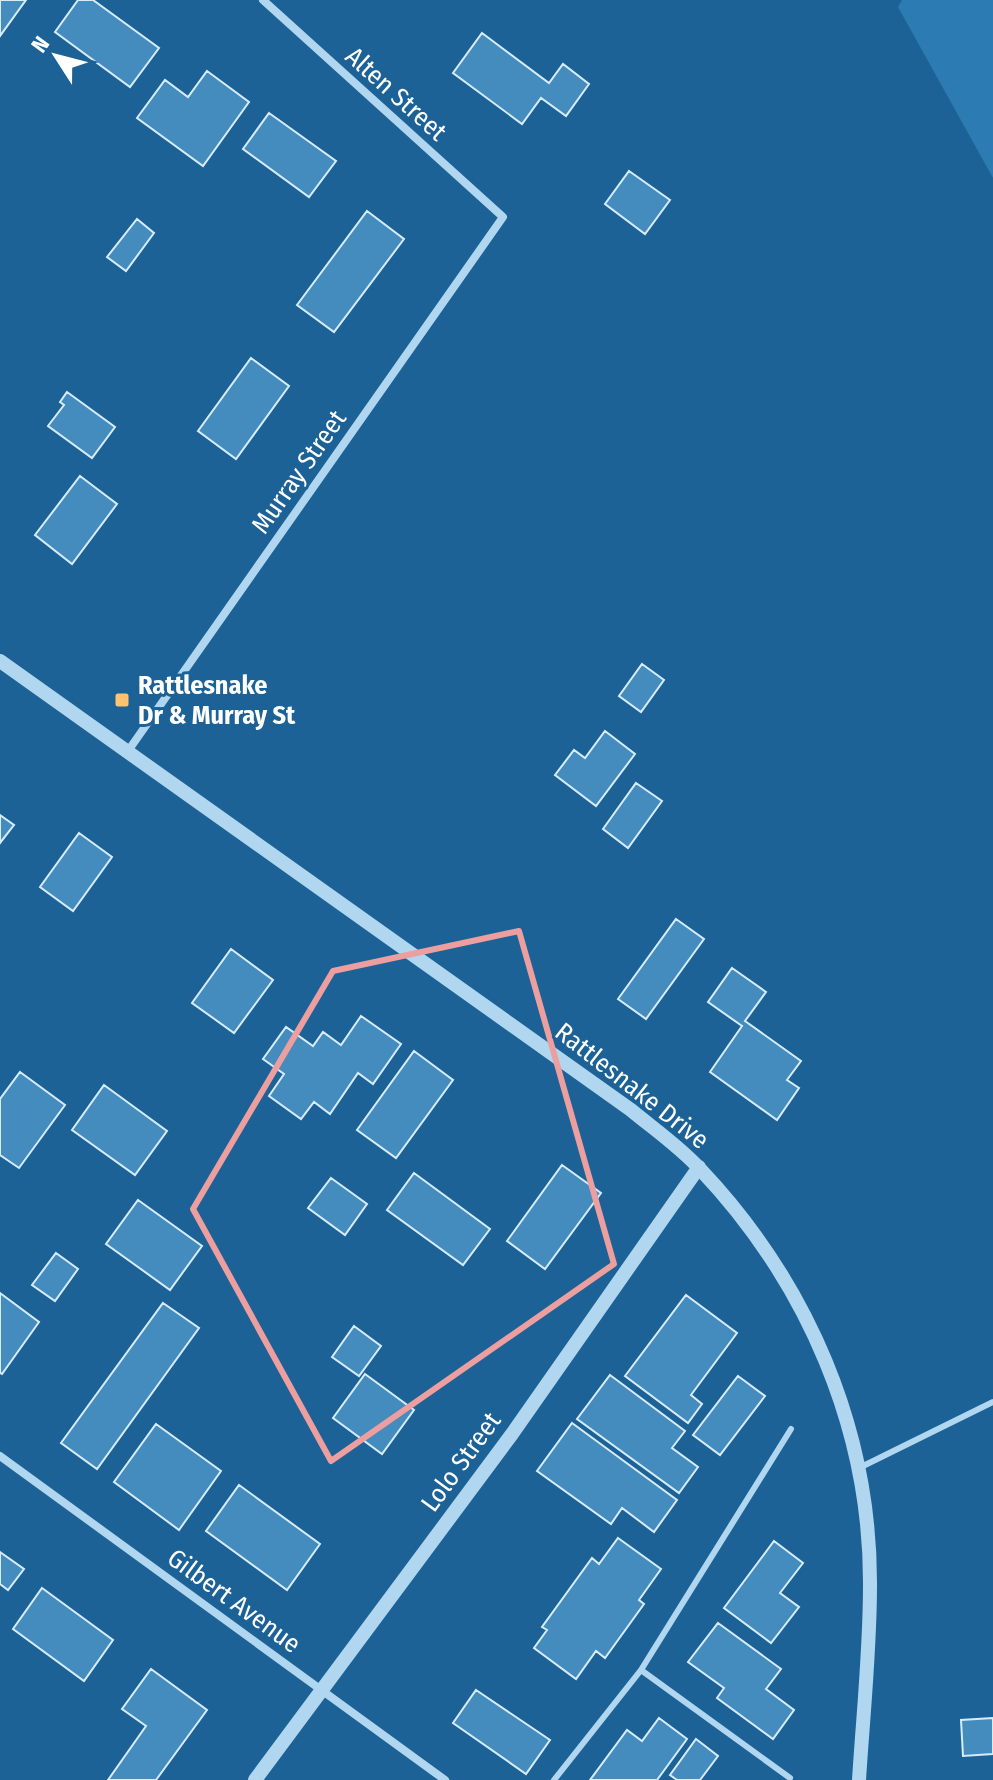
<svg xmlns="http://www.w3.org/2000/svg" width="993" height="1780" font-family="'Fira Sans Condensed',sans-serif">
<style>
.green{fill:#2c7bb3}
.building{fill:#448bbe;stroke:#d7ecfb;stroke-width:2}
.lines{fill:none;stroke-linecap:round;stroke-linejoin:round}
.service{stroke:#b0d6f0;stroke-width:6}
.minor{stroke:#b0d6f0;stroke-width:8}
.tertiary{stroke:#b0d6f0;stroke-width:14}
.marked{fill:none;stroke:#ed9e9e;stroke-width:6;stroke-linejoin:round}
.poi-dot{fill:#ffc26f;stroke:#1c6297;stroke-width:3}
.labels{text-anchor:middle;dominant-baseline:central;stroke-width:6;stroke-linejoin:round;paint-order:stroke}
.street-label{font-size:26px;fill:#fff;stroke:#1c6297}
.poi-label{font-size:26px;font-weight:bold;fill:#fff;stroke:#1c6297;text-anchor:start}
</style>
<rect width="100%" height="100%" fill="#1c6297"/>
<path class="green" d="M 902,0 L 993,0 L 993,178 L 898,7 Z"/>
<path class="building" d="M 0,0 L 26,0 L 0,36 Z
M 78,0 L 93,0 L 159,48 L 130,87 L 55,32 Z
M 482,33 L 549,83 L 563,64 L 589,84 L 566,116 L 541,98 L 522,124 L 453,73 Z
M 207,71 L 249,102 L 203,166 L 137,118 L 165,80 L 188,97 Z
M 269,113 L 336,161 L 309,197 L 243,149 Z
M 629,171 L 670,200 L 645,234 L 605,204 Z
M 367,211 L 404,239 L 334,332 L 297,305 Z
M 137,219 L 154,233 L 126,271 L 107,257 Z
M 251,358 L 289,386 L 236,459 L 198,431 Z
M 67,392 L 115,427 L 92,458 L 48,426 L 64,405 L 60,402 Z
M 80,476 L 117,504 L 72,564 L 35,535 Z
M 642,664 L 664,680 L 641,712 L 619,696 Z
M 605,731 L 635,754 L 596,806 L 555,775 L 574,750 L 585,758 Z
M 636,783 L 662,801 L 628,848 L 603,829 Z
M 0,815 L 14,825 L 0,843 Z
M 79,833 L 112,857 L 73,911 L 40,887 Z
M 676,919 L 704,939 L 646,1019 L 618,999 Z
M 231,949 L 273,980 L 234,1033 L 192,1003 Z
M 732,968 L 766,992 L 745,1021 L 801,1061 L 787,1080 L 799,1088 L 777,1120 L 710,1072 L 742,1026 L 708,1002 Z
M 361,1016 L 401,1044 L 373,1084 L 358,1073 L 330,1114 L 314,1102 L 301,1119 L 269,1096 L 284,1074 L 263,1059 L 286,1027 L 313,1046 L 323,1032 L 341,1045 Z
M 414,1051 L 453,1080 L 396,1158 L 357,1130 Z
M 20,1072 L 65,1105 L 19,1168 L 0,1155 L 0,1099 Z
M 104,1085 L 167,1131 L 135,1175 L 72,1130 Z
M 562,1165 L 601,1193 L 545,1269 L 507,1241 Z
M 414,1173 L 490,1229 L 463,1265 L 387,1210 Z
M 331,1178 L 367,1204 L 345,1235 L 308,1208 Z
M 138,1200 L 202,1246 L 170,1290 L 106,1244 Z
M 56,1253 L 78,1269 L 55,1301 L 32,1285 Z
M 0,1293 L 39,1322 L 2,1374 L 0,1373 Z
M 686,1295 L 737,1333 L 691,1395 L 702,1404 L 688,1423 L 625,1376 Z
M 163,1303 L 199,1328 L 97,1469 L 61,1443 Z
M 354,1326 L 381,1346 L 359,1376 L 332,1357 Z
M 365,1374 L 414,1410 L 382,1454 L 333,1418 Z
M 610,1375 L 685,1431 L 672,1448 L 698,1467 L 679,1493 L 577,1419 Z
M 738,1376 L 765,1396 L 720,1455 L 693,1435 Z
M 572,1423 L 677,1500 L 654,1532 L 622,1508 L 611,1524 L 537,1471 Z
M 156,1424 L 221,1471 L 179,1530 L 114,1482 Z
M 239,1485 L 320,1544 L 287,1590 L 206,1531 Z
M 618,1538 L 661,1569 L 639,1600 L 644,1604 L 605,1658 L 596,1651 L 576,1679 L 534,1648 L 547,1630 L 542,1627 L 592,1558 L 599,1564 Z
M 774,1541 L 803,1563 L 780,1593 L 799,1607 L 771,1643 L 724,1608 Z
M 0,1552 L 24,1569 L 8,1590 L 0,1584 Z
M 42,1588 L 113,1640 L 84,1681 L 13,1629 Z
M 718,1623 L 781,1669 L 766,1689 L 794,1710 L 773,1739 L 717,1698 L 724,1688 L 688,1662 Z
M 151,1669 L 207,1710 L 156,1780 L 108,1780 L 146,1726 L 122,1709 Z
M 476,1690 L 550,1740 L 526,1774 L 453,1723 Z
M 659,1718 L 687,1739 L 657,1780 L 590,1780 L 627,1730 L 642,1741 Z
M 993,1718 L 993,1754 L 963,1756 L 961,1720 Z
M 696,1739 L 718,1756 L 700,1780 L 677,1780 L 670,1775 Z"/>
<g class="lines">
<path class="service" d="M 859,1468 L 993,1402
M 641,1670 L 790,1778
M 554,1780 L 641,1670 L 791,1429"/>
<path class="minor" d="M 128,751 L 503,217 L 263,0
M 0,1456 L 445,1780"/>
<path class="tertiary" d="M 0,661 L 631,1110 C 654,1129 680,1147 700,1169 C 807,1282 871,1429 870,1586 C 870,1651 863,1716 859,1780
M 255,1780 L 512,1434 L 699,1167"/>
</g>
<path class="marked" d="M 519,931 L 614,1264 L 331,1461 L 193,1209 L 333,971 Z"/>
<rect class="poi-dot" x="114" y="692" width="16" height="16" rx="4"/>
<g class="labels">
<g class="street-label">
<text transform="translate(396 94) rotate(42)">Alten Street</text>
<text transform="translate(299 472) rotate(-55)">Murray Street</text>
<text transform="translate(632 1086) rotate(38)">Rattlesnake Drive</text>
<text transform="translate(461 1462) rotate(-54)">Lolo Street</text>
<text transform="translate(234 1601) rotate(36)">Gilbert Avenue</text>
</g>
<g class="poi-label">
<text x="138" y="685">Rattlesnake<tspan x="138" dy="30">Dr &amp; Murray St</tspan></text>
</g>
</g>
<g transform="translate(56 56) rotate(306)" stroke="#1c6297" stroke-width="6" paint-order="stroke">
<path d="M0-6L14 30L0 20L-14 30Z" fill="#ffffff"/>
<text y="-12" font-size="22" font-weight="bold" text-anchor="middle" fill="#ffffff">N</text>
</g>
</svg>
